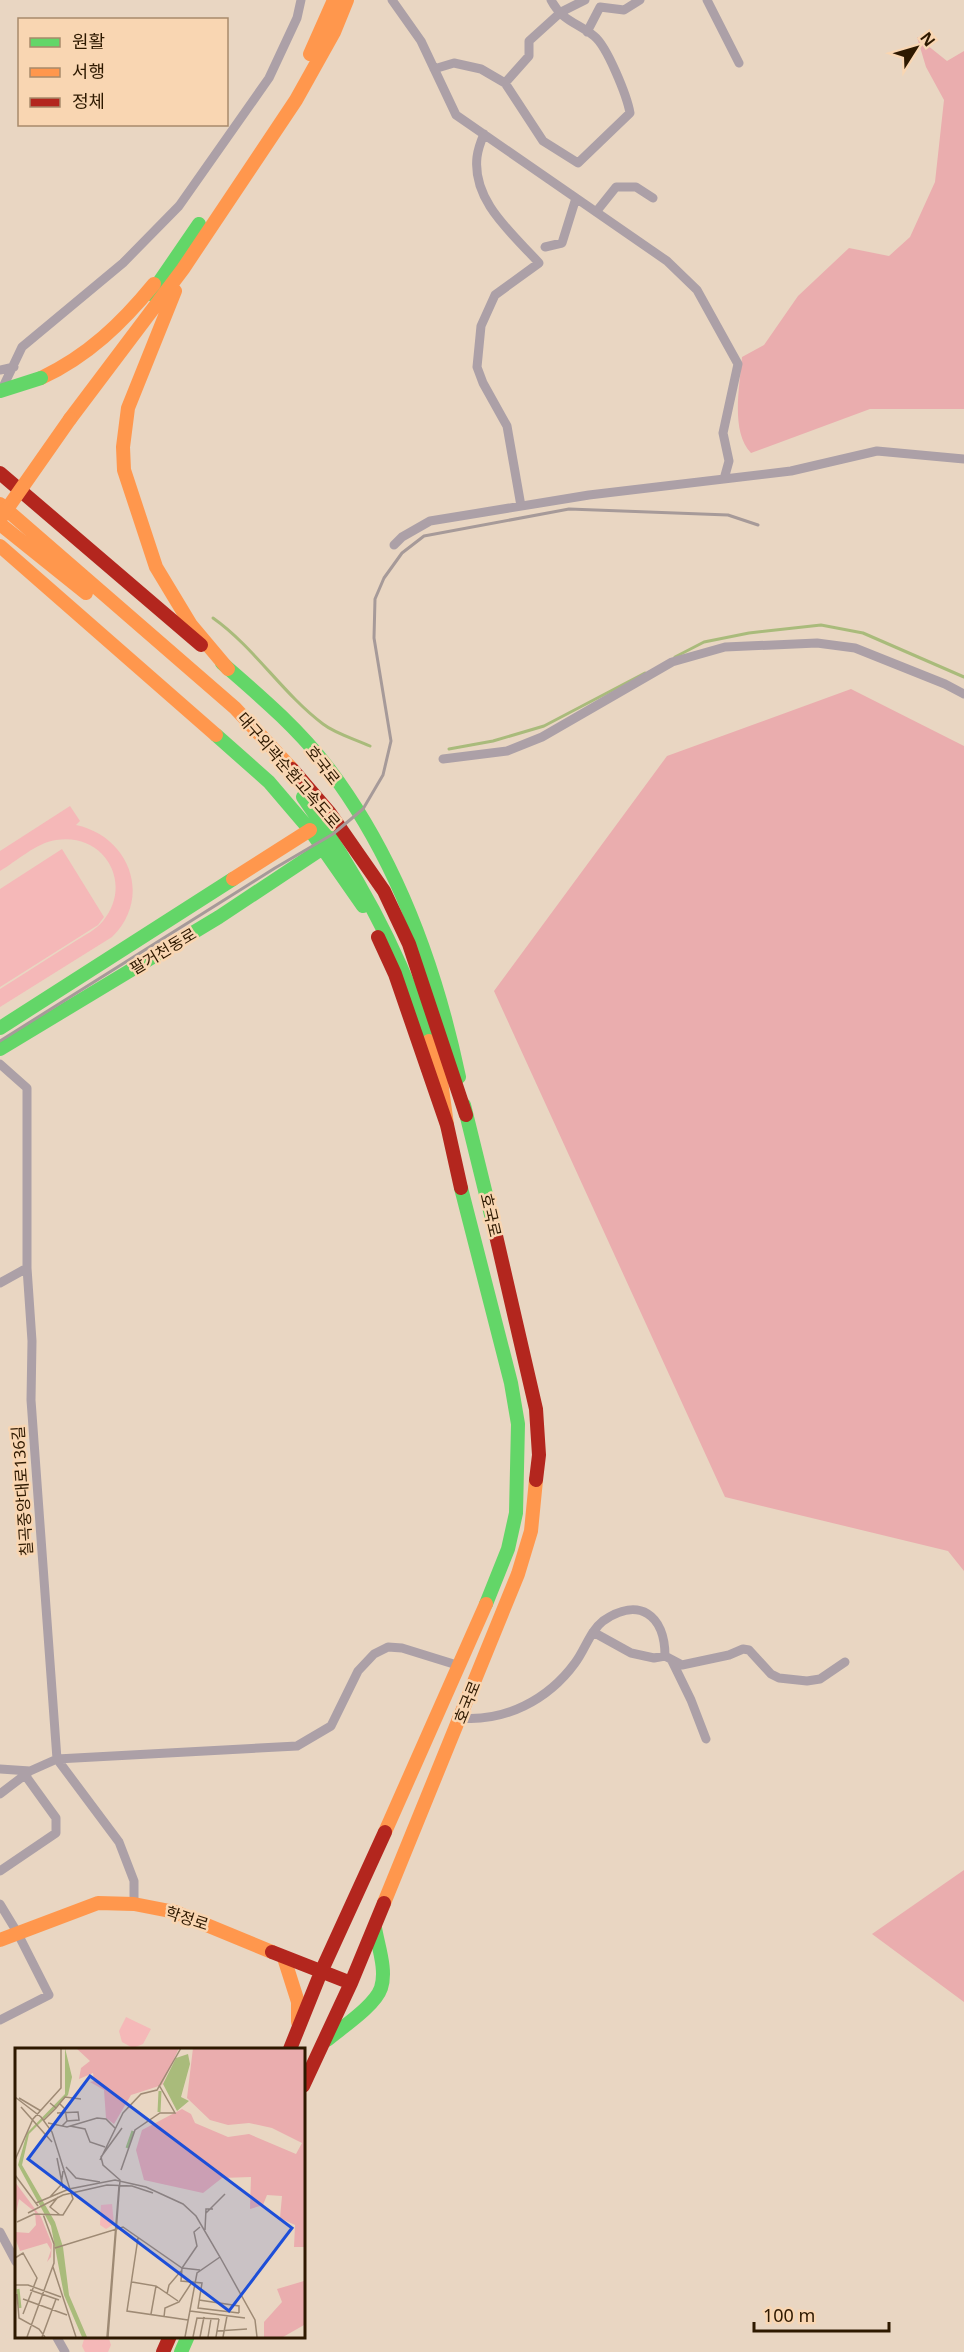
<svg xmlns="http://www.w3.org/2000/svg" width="964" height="2352" font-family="'Noto Sans','Noto Sans KR',sans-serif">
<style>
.green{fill:#f5b8b8}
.forest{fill:#eaadae}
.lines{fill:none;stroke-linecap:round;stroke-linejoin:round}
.stream{stroke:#a9bb7b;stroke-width:3}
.street{stroke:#aca0a7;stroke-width:9}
.fast{stroke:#63d668;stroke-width:14}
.slow{stroke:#ff974d;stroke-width:14}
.jam{stroke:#b3261e;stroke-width:14}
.rail{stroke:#a69a99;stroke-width:3}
.fast-bridge{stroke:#63d668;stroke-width:14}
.slow-bridge{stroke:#ff974d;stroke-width:14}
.labels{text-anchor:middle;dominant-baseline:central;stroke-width:5;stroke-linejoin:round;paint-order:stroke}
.street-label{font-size:16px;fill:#2e1900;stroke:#f9d6b2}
.inset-river{fill:none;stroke:#a9bb7b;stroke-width:3}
.inset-road{fill:none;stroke:#9e8a74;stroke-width:1.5}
.view{fill:#1d4ed8;fill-opacity:0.15;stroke:#1d4ed8;stroke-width:3}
.inset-edge{fill:none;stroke:#2e1900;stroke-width:3}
</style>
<rect width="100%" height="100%" fill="#e9d6c2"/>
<path class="green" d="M 70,806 L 80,821 L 76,825 C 129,836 153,897 112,937 L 0,1007 L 0,989 C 25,973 49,958 74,942 C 83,936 96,930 103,921 C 134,883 104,832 56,840 C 36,843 17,861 0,871 L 0,851 Z
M 62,849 L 104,917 L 98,925 L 0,987 L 0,889 Z
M 126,2017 L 151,2029 L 143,2044 L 133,2048 L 122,2042 L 119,2031 Z
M 85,2336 L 108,2336 L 111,2345 L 108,2352 L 85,2352 L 82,2346 Z"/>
<path class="forest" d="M 917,37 L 947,61 L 964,51 L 964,409 L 870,409 L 751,453 C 730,431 740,385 742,357 L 764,345 L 798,296 L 849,248 L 889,256 L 910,237 L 935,182 L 944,100 L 926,67 Z
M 851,689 L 964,746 L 964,1571 L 948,1551 L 725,1497 L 494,991 L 667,756 Z
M 964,1870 L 964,2002 L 872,1934 Z"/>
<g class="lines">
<path class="stream" d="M 213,618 C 254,647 283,694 323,724 C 336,734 355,739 370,746
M 675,657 L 704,642 L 749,633 L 821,625 L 863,633 L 964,677
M 449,749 L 493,741 L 544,726 L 645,673"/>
<path class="street" d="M 392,0 L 421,41 L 456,115 L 667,261 L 697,290 L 738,364 L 723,433 L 729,461 L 724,479
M 707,0 L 739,63
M 587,32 L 600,7 L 624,10 L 640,0
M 434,69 L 454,63 L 481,69 L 505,83 L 529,56 L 529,41 L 561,12 L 585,0
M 505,83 L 543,141 L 578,163 L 630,113 C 627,96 607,46 594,36 C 576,22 562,21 551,0
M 484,134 C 481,141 478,149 477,157 C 472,201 512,233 539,263 L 495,295 L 481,326 L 477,367 L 483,383 L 507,426 L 521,506
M 596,212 L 616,187 L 636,187 L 653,198
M 545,247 L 562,243 L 576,198
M 0,370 L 14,367
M 2,389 L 22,347 L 123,263 L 179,206 L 269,78 L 297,18 L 301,0
M 394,545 L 402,537 L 430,521 L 589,495 L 791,471 L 877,451 L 964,459
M 443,759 L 507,751 L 542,737 L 672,662 L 725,647 L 817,643 L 855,648 L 945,684 L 964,694
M 0,1064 L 27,1088 L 27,1268 L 32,1341 L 31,1400 L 57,1759 L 119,1842 L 134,1881 L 134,1904
M 0,1283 L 27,1268
M 593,1632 L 631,1653 L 654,1658 L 665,1656 L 682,1665 L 729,1655 L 743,1649 L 749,1650 L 771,1674 L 779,1678 L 807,1681 L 820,1679 L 845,1662
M 672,1661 L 691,1700 L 706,1739
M 460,1718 C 505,1722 548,1700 575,1663 C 585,1650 590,1631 603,1621 C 639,1596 665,1615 665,1656
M 0,1769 L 30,1771
M 0,1794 L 30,1771 L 57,1759 L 297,1746 L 331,1726 L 358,1671 L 374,1654 L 388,1647 L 402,1648 L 460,1666
M 0,1871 L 56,1833 L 56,1818 L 25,1775
M 0,1904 L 17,1932 L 49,1995 L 0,2020
M 0,2232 L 16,2262
M 56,2336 L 65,2352"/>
<path class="fast" d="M 151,294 L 199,224
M 222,663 C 260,696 299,729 329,769 C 397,859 436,968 459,1077
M 216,735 L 269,782 L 310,830 L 363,906
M 303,797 C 356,872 401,953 429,1041
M 0,1028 L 233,879
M 0,1049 L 219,917 L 323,848
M 464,1105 L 494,1227
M 461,1188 L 511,1383 L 518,1424 L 516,1513 L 508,1549 L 486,1604
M 327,2040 C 341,2028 375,2006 381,1988 C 387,1970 378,1946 375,1928
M 181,2352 L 188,2336"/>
<path class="slow" d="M 310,54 L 334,0
M 175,291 L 128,408 L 123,447 L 124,470 L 156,567 L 191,625 L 228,669
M 41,378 C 88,356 122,323 154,284
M 70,419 L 183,269 L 296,100 L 334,32 L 347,0
M 0,504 L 235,708 L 292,769
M 0,524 L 86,593
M 0,546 L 216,735
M 233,879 L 310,830
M 429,1041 L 441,1081 L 447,1125
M 385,1832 L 486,1604
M 384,1903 L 518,1574 L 531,1531 L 536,1480
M 0,1940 L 98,1903 L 134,1904 L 175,1912 L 272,1952
M 284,1958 L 298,2002 L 298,2022"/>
<path class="jam" d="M 0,473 L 201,645
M 292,769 L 329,812 L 384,891 L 409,944 L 466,1115
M 378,937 L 395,974 L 447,1125 L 461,1188
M 494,1227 L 536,1409 L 539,1455 L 536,1480
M 272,1952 L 351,1983
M 290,2049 L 321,1972 L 385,1832
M 303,2086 L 351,1983 L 384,1903
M 163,2352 L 170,2336"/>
<path class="rail" d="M 0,1041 L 275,868 L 333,834 L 363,809 L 383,775 L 391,741 L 374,638 L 375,599 L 384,578 L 402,553 L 424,536 L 569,509 L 728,515 L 758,525"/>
<path class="fast-bridge" d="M 0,391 L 41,378"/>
<path class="slow-bridge" d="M 0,519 L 70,419"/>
</g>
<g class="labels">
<g class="street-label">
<text transform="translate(323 765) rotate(52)">호국로</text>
<text transform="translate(289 770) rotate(49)">대구외곽순환고속도로</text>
<text transform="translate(163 951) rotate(-31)">팔거천동로</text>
<text transform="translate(491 1215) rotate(77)">호국로</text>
<text transform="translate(22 1491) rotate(-94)">칠곡중앙대로136길</text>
<text transform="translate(467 1702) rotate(-68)">호국로</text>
<text transform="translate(187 1918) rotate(18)">학정로</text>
</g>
</g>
<g transform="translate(15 2048)">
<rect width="290" height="290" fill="#e9d6c2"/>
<path d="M 97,156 L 99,176 L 91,181 L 85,177 L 86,157 Z" fill="#f5b8b8"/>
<path d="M 61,0 L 164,0 L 147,37 L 116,47 L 99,76 L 91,70 L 89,42 L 75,34 L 79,33 L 78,25 L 64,31 L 66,20 L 75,13 ZM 178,0 L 289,0 L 289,199 L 279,199 L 280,177 L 265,170 L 267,148 L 252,147 L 248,157 L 235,161 L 236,129 L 207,130 L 188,145 L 129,132 L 121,102 L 127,82 L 167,61 L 176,66 L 180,75 L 213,89 L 234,86 L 281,106 L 287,95 L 257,80 L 234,75 L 213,77 L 195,72 L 172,50 ZM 0,134 L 26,169 L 37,196 L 36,209 L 32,214 L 36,202 L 32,195 L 5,203 L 0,190 L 0,184 L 14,185 L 21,177 L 20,164 L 4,151 L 0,171 ZM 289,233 L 289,277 L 268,289 L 249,289 L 249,274 L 267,254 L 262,241 Z" fill="#eaadae"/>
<path d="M 50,0 L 57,29 L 53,47 L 14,86 L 7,117 L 40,174 L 48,199 L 54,247 L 72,289 L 67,289 L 49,247 L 36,178 L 3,117 L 12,85 L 50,46 ZM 173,6 L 175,16 L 166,49 L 174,53 L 162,63 L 148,36 L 161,10 Z" fill="#a9bb7b"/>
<path class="inset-river" d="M 144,64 L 145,43M 112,100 L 118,83M 3,241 L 5,260"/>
<path class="inset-road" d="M 0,49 L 26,69 L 37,84 L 58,151 L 48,167 L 19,166 L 2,174M 4,50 L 26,63M 45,56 L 50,61 L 52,73 L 47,78M 6,59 L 37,94M 41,60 L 50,49 L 66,51M 42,65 L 63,64 L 64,72 L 52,73M 29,72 L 41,60 L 35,55M 33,75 L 52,79 L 82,70 L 91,71 L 100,80M 55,78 L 70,81 L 75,94 L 90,99M 42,110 L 48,140M 0,112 L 18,71 L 46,40 L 46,0M 85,112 L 108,65 L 126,46 L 142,42 L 166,0M 51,119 L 61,130 L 85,134M 106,122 L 120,82 L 145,65 L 160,65 L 144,37M 0,127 L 23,158M 35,149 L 46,137 L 48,123M 43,149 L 35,159 L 45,167M 21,155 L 54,141 L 100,132 L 131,139 L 168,156 L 181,168 L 205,209 L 240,272 L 242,289M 13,165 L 48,147 L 92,137 L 117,138 L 138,145M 191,165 L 210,146M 185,179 L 179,184 L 182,198 L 167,220 L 166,233 L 187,235 L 183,260 L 224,265M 190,182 L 191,161 L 198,161M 123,190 L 112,263 L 173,272M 40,200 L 108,179 L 167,220 L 185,222M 0,210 L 8,205 L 22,230 L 8,266M 38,219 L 61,289M 117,234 L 141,238 L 136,266M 0,237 L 13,237 L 46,249M 141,238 L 163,253M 15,242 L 44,252M 2,246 L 4,270 L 24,281 L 30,289M 152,246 L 154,237 L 166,223M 8,251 L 52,267M 184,252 L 224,258 L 224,265M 175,263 L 230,270M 149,269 L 150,260 L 164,254 L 177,234M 202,283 L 232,281M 12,289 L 39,215 L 39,196 L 28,166M 27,289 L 41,251M 92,289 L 104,138M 93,289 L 105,132 L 88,117 L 86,109 L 107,80M 170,289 L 182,225 L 205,209M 178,289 L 182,270 L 204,271M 185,289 L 189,269M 193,289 L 196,271M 201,289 L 204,271M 208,289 L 212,268"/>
<path class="view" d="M 75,28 L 277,180 L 214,263 L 13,111 Z"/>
<rect width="290" height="290" class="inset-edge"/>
</g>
<rect x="18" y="18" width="210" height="108" fill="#f9d6b2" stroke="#a88a6b" stroke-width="1.5"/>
<rect x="30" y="38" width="30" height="9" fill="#63d668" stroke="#a88a6b" stroke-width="1.5"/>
<text x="72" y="48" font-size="18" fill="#2e1900">원활</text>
<rect x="30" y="68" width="30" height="9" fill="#ff974d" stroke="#a88a6b" stroke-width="1.5"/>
<text x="72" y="78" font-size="18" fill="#2e1900">서행</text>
<rect x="30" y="98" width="30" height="9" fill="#b3261e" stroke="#a88a6b" stroke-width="1.5"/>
<text x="72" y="108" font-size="18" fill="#2e1900">정체</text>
<g transform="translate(916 48) rotate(53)" stroke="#f9d6b2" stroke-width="4.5" paint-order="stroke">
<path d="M0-4.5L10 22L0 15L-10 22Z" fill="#2e1900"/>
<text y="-9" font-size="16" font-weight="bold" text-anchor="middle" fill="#2e1900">N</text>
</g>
<path d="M754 2322v9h135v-9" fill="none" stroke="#2e1900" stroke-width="3"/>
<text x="763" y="2322" font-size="18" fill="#2e1900" stroke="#f9d6b2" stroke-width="4.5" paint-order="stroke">100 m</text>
</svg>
